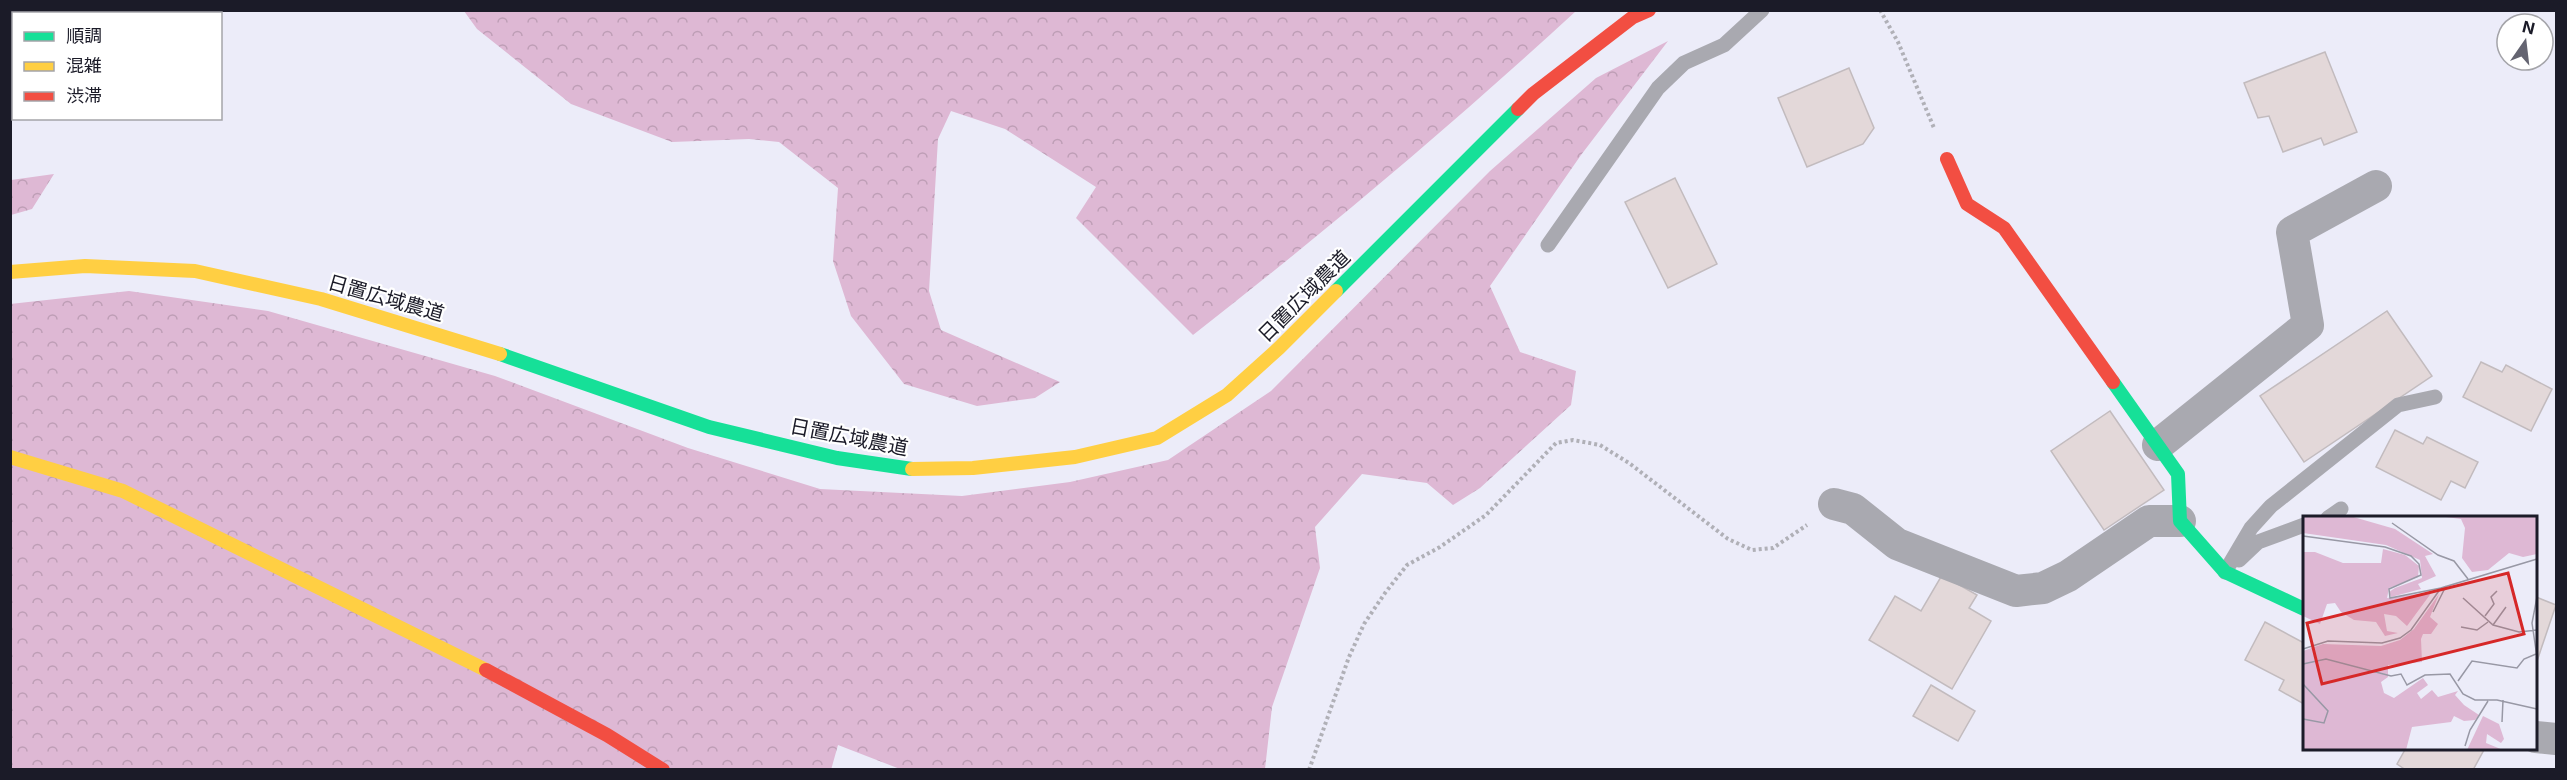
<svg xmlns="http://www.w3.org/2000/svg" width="2567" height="780" font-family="Inter,'Noto Sans JP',sans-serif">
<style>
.forest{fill:url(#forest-crowns)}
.building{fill:#e3d8d9;stroke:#c2bbbe;stroke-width:1.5}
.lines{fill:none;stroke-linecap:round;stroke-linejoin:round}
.path{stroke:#b0b0b7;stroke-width:4;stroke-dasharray:3 3;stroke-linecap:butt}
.lane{stroke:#a9a9b0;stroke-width:15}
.street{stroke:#a9a9b0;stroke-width:32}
.fast{stroke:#16e098;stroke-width:14}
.slow{stroke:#ffcf43;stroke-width:14}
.jam{stroke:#f24e42;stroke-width:14}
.labels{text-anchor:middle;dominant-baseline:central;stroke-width:4.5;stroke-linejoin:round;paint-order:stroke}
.street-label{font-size:20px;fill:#1b1b28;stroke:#fff}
.inset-road{fill:none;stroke:#9898a5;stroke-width:1.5}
.view{fill:#d62828;fill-opacity:0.15;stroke:#d62828;stroke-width:3}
.inset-edge{fill:none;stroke:#1b1b28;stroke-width:3}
</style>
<defs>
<pattern id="forest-crowns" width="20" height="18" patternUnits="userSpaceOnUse" patternTransform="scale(1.5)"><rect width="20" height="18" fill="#deb8d4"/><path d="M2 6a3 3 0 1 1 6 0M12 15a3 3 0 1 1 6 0" fill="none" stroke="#be9eb6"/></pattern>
</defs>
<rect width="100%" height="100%" fill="#ececf9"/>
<path class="forest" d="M 464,11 L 1576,11 C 1453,124 1325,232 1193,335 L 1076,218 L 1096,187 L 1005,129 L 951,111 L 938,139 L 929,291 L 941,330 L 1060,382 L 1035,398 L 977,406 L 904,384 L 851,316 L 833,261 L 838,188 L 779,142 L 749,139 L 672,142 L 571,104 L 477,29 Z
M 1668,41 L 1581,155 L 1490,286 L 1520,352 L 1576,371 L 1571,405 L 1480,488 L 1453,505 L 1427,483 L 1362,474 L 1315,527 L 1320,568 L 1272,707 L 1265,769 L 900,769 L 838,745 L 831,770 L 11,769 L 10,304 L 129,291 L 268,311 L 495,376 L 688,448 L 820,489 L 962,496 L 1070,482 L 1168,460 L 1271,391 L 1490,171 L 1596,78 Z
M 54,174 L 32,209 L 11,215 L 11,180 Z"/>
<path class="building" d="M 2325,52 L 2357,132 L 2324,145 L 2321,138 L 2283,152 L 2269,116 L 2258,118 L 2244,83 Z
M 1849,68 L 1874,128 L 1863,144 L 1807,167 L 1778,98 Z
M 1675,178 L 1717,264 L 1668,288 L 1625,202 Z
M 2387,311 L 2432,376 L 2304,462 L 2260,396 Z
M 2481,362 L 2502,372 L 2506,365 L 2552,389 L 2531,431 L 2463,397 Z
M 2110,411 L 2164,490 L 2104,530 L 2051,451 Z
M 2395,430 L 2423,444 L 2427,437 L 2478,462 L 2465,488 L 2451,481 L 2441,500 L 2376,467 Z
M 1942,575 L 1977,595 L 1969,608 L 1991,621 L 1952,689 L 1869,640 L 1895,596 L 1921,611 Z
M 2536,597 L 2556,605 L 2536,664 Z
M 2265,622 L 2304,643 L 2304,704 L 2279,690 L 2284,680 L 2245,660 Z
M 1931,685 L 1975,711 L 1958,741 L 1913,716 Z
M 2406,748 L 2485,748 L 2473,770 L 2406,770 L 2397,764 Z"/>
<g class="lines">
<path class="path" d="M 1880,10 L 1898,42 L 1934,128
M 1309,770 L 1349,657 L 1364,624 L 1385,593 L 1407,565 L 1440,547 L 1486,515 L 1556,443 L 1573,440 L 1600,445 L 1629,463 L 1728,539 L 1752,550 L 1773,548 L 1807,525"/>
<path class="lane" d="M 1548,245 L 1658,88 L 1684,63 L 1724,45 L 1762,10
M 2328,518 L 2341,509
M 2239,560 L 2258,542 L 2304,525
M 2225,572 L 2251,528 L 2271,506 L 2398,405 L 2435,397"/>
<path class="street" d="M 2158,445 L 2308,325 L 2292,232 L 2376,186
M 1834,504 L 1853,509 L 1897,544 L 2016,591 L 2043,588 L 2068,576 L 2149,521 L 2180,521
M 2536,737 L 2556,739"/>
<path class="fast" d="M 1336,291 L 1518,109
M 500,354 L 709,427 L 837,458 L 912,469
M 2113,382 L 2178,474 L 2180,521 L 2225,572 L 2304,609"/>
<path class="slow" d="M 10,272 L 85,266 L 195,271 L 321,299 L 500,354
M 10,457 L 123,491 L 486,670
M 912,469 L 973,468 L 1075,457 L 1157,438 L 1227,395 L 1279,348 L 1336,291"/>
<path class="jam" d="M 1518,109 L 1533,94 L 1633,17 L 1649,10
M 1947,159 L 1967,204 L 2004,228 L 2113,382
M 486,670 L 607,735 L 663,770"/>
</g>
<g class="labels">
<g class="street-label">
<text transform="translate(1304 296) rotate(-45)">日置広域農道</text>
<text transform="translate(386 298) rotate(16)">日置広域農道</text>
<text transform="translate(849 437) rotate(11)">日置広域農道</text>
</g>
</g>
<g transform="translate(2303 516)">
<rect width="234" height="234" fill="#ececf9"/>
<path d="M 0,0 L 47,0 L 92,13 L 130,38 L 122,40 L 133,60 L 115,68 L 118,73 L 88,81 L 86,76 L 92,72 L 119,62 L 117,44 L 83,29 L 0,17 ZM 234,0 L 234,38 L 220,41 L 206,37 L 185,54 L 169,56 L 159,42 L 162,12 L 158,3 L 143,1 ZM 80,33 L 102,39 L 116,50 L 115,61 L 86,72 L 84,82 L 129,76 L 104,110 L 93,100 L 81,98 L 84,115 L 95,117 L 82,120 L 73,106 L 51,104 L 38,96 L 32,87 L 24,88 L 17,108 L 0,100 L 0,36 L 12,36 L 40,47 L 78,47 ZM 136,78 L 127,101 L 135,108 L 128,118 L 120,118 L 118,123 L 119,146 L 85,149 L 85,161 L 78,166 L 81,177 L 91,182 L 120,162 L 125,169 L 114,177 L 118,183 L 129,174 L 135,181 L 155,175 L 152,179 L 161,189 L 176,199 L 172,204 L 161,205 L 151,200 L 148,206 L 109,211 L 103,234 L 0,234 L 0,135 L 20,128 L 78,130 L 97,124 L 111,113 ZM 180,200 L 196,208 L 201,223 L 198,227 L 184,218 L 183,227 L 200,234 L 164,234 Z" fill="#deb8d4"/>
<path class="inset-road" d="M 89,7 L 135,39 L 151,45 L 165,63M 0,20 L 82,31 L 108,40 L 116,48 L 118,59 L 86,73 L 87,82 L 138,72M 234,81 L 229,107 L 234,141M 160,82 L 190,109 L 216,116 L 234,114M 130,96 L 143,70M 182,100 L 191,88 L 188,81 L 194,75M 190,109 L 203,91M 158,111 L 174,114 L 185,106M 0,133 L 25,125 L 79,127 L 97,122 L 108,114 L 138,72 L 234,43M 0,148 L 23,143 L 88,160 L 98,158 L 104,169 L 122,159 L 147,158 L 160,178 L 172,184 L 194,184 L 234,193M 155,165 L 169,145 L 214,152 L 221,143 L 233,138M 0,168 L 25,195 L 21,207 L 0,203M 199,206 L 200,184M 162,230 L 167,214 L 185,185"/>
<path class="view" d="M 205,57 L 221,118 L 19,168 L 4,107 Z"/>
<rect width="234" height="234" class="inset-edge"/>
</g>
<rect width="2567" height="780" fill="none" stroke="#1b1b28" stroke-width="24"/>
<rect x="12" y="12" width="210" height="108" fill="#ffffff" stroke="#a4a4a9" stroke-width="1.5"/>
<rect x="24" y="32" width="30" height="9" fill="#16e098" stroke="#a4a4a9" stroke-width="1.5"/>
<text x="66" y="42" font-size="18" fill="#1b1b28">順調</text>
<rect x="24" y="62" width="30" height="9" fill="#ffcf43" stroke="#a4a4a9" stroke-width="1.5"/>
<text x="66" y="72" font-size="18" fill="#1b1b28">混雑</text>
<rect x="24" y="92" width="30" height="9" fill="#f24e42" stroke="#a4a4a9" stroke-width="1.5"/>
<text x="66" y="102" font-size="18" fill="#1b1b28">渋滞</text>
<g transform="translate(2525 42) rotate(14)"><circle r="28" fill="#ffffff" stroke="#a4a4a9" stroke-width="1.5"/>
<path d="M0-4.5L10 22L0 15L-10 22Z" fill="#646471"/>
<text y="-9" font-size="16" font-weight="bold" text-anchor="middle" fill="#1b1b28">N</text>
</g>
</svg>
